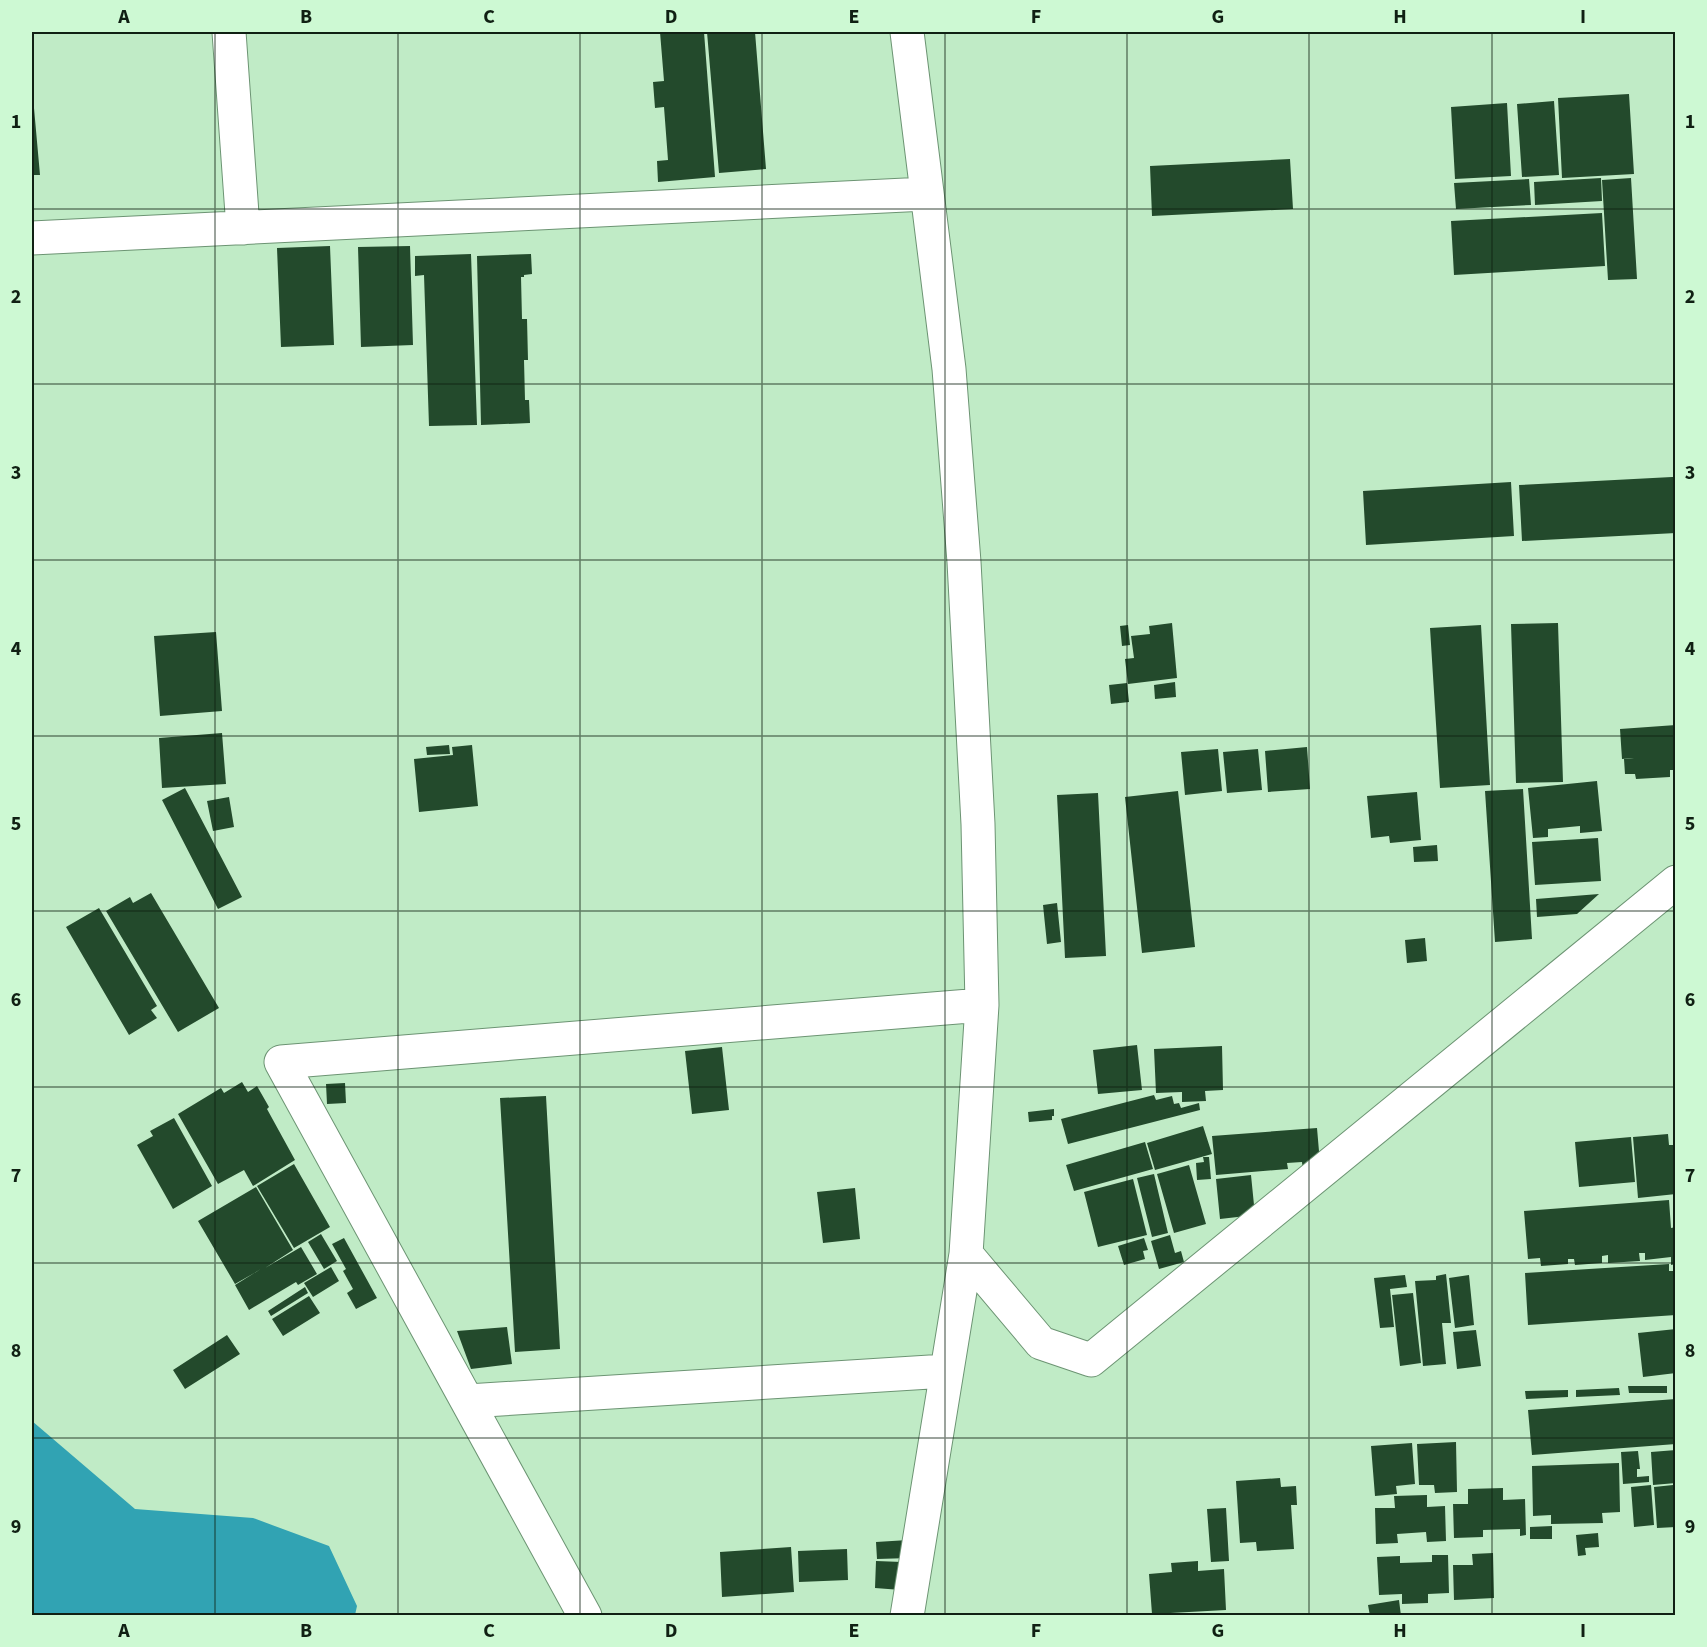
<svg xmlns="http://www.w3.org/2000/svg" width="1707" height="1647" font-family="'Source Sans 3',sans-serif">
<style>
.water{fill:#31a3b3}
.building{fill:#234a2c}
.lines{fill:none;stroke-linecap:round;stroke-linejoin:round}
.minor-casing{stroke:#6c9473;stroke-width:35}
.minor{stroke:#fff;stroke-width:33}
.grid{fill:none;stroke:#102013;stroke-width:1.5;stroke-opacity:0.55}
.neatline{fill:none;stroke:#102013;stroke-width:2}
.grid-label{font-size:20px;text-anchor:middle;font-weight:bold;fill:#102013}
</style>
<rect width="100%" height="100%" fill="#c0ebc6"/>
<path class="water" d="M 32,1421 L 135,1509 L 253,1518 L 329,1546 L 357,1606 L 355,1615 L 32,1615 Z"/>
<path class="building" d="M 660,32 L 704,32 L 715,177 L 658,182 L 657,161 L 668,160 L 664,107 L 655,108 L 653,82 L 664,81 Z
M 707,32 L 755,32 L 766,169 L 719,173 Z
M 1629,94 L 1634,174 L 1562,178 L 1558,98 Z
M 32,97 L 33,97 L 40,175 L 32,175 Z
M 1554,101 L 1559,175 L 1522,177 L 1517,104 Z
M 1507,103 L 1511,176 L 1455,179 L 1451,107 Z
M 1290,159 L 1293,209 L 1152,216 L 1150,166 Z
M 1601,178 L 1602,201 L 1535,205 L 1534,182 Z
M 1631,178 L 1637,279 L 1608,280 L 1602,180 Z
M 1529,179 L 1531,205 L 1456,209 L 1454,183 Z
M 1602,213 L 1605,266 L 1454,275 L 1451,221 Z
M 330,246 L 334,345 L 281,347 L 277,248 Z
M 410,246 L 413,345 L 361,347 L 358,247 Z
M 471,254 L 477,425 L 429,426 L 424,275 L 415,276 L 415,256 Z
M 531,254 L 532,274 L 524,275 L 524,277 L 521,277 L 522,319 L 527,319 L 528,360 L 524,360 L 525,400 L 529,400 L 530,423 L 481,425 L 477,256 Z
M 1672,477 L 1675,477 L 1676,533 L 1522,541 L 1519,485 Z
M 1511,482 L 1514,536 L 1366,545 L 1363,491 Z
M 1172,623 L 1177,678 L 1128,684 L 1125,659 L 1134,658 L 1131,636 L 1150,634 L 1149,626 Z
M 1558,623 L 1563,782 L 1516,783 L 1511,624 Z
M 1128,625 L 1130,645 L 1122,646 L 1120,626 Z
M 1481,625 L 1490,785 L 1440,788 L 1430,628 Z
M 216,632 L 222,711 L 160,716 L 154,636 Z
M 1175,682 L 1176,697 L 1155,699 L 1154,685 Z
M 1127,683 L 1129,702 L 1111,704 L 1109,685 Z
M 1676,725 L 1676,770 L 1670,770 L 1670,777 L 1636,779 L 1635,774 L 1625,774 L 1624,759 L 1634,758 L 1622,759 L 1620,729 Z
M 222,733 L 226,784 L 162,788 L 159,738 Z
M 449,745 L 450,754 L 427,755 L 426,747 Z
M 472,745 L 478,806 L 419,812 L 414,759 L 453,755 L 452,747 Z
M 1307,747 L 1310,789 L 1268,792 L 1265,751 Z
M 1218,749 L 1222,791 L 1185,795 L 1181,752 Z
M 1258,749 L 1262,790 L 1227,793 L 1223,752 Z
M 1597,781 L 1602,831 L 1580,833 L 1580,826 L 1548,829 L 1548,837 L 1533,838 L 1528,788 Z
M 185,788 L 242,897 L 218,909 L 162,800 Z
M 1523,789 L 1532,939 L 1495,942 L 1485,791 Z
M 1178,791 L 1195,947 L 1142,953 L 1125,797 Z
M 1417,792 L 1421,840 L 1390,843 L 1389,836 L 1371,838 L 1367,796 Z
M 1098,793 L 1106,956 L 1065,958 L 1057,795 Z
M 229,797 L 234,827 L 213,831 L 207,801 Z
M 1598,838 L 1601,881 L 1535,885 L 1532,842 Z
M 1437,845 L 1438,861 L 1414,862 L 1413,847 Z
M 151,893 L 219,1008 L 178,1032 L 106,911 L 130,897 L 133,903 Z
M 1599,894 L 1577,914 L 1537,917 L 1536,899 Z
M 1057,903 L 1061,942 L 1047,944 L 1043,905 Z
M 99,908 L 157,1006 L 151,1010 L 157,1018 L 129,1035 L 66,927 Z
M 1425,938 L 1427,961 L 1407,963 L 1405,940 Z
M 1137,1045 L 1142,1090 L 1098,1094 L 1093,1050 Z
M 1222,1046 L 1223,1090 L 1205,1091 L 1206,1101 L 1182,1102 L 1182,1092 L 1156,1093 L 1154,1049 Z
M 722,1047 L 729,1110 L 692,1114 L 685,1051 Z
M 242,1082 L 248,1092 L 257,1086 L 269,1107 L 267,1109 L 295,1160 L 253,1186 L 244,1170 L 218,1184 L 178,1114 L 221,1088 L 224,1093 Z
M 345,1083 L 346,1103 L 327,1104 L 326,1084 Z
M 1154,1095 L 1156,1100 L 1172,1096 L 1174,1104 L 1179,1103 L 1181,1108 L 1199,1103 L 1200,1110 L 1068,1144 L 1061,1119 Z
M 546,1096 L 560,1349 L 515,1352 L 500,1098 Z
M 1054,1109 L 1054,1116 L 1052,1116 L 1052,1120 L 1029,1122 L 1028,1112 Z
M 174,1118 L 212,1186 L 173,1209 L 137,1145 L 153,1136 L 150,1131 Z
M 1203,1126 L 1212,1154 L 1155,1170 L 1147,1143 Z
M 1317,1128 L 1320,1163 L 1303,1171 L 1302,1162 L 1287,1163 L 1288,1169 L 1216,1175 L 1212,1136 Z
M 1668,1134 L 1669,1145 L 1676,1145 L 1676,1194 L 1638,1198 L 1633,1137 Z
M 1631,1137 L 1635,1182 L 1579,1187 L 1575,1142 Z
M 1145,1142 L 1153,1169 L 1074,1191 L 1066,1165 Z
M 1203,1157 L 1209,1157 L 1211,1179 L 1197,1180 L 1196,1163 L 1204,1162 Z
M 294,1164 L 330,1227 L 294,1248 L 257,1186 Z
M 1189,1165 L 1206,1224 L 1174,1233 L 1157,1174 Z
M 1154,1174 L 1168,1233 L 1152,1237 L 1137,1178 Z
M 1251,1175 L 1255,1215 L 1220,1219 L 1216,1179 Z
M 1133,1179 L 1147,1235 L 1098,1247 L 1084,1192 Z
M 256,1187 L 293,1250 L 265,1268 L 301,1247 L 317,1274 L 298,1285 L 296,1282 L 249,1310 L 235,1285 L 261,1269 L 235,1284 L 198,1221 Z
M 855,1188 L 860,1239 L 823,1243 L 817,1192 Z
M 1669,1200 L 1671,1228 L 1676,1227 L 1676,1264 L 1671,1265 L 1671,1257 L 1645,1260 L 1645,1253 L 1639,1253 L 1640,1261 L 1608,1263 L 1608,1255 L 1602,1256 L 1602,1263 L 1575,1265 L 1574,1259 L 1568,1259 L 1568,1264 L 1541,1266 L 1540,1258 L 1528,1259 L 1524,1211 Z
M 321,1234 L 337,1261 L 324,1269 L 308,1242 Z
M 1170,1235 L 1175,1253 L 1181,1251 L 1184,1262 L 1159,1269 L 1151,1241 Z
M 344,1238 L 377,1298 L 356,1309 L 347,1293 L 353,1289 L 343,1271 L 346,1269 L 332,1244 Z
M 1144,1238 L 1148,1250 L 1143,1251 L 1145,1259 L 1124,1265 L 1118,1246 Z
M 1669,1264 L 1669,1271 L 1676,1271 L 1676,1315 L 1528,1325 L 1525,1273 Z
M 331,1267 L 339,1281 L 313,1297 L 304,1283 Z
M 1446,1274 L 1451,1323 L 1442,1323 L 1446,1364 L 1423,1366 L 1415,1281 L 1436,1280 L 1436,1276 Z
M 1405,1275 L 1407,1287 L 1390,1289 L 1394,1327 L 1380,1328 L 1374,1278 Z
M 1469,1275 L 1474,1325 L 1455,1328 L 1449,1278 Z
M 305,1287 L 308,1293 L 271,1316 L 268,1311 Z
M 1413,1293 L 1421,1363 L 1400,1366 L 1392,1295 Z
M 309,1296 L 320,1313 L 283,1336 L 272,1319 Z
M 507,1327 L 512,1364 L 471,1369 L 457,1331 Z
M 1676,1329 L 1676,1373 L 1643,1377 L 1638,1333 Z
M 1476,1330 L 1481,1366 L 1457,1369 L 1453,1332 Z
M 227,1335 L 240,1354 L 185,1389 L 173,1370 Z
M 1628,1386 L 1667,1386 L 1667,1393 L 1629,1393 Z
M 1619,1388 L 1620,1395 L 1576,1397 L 1576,1390 Z
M 1568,1390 L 1568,1397 L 1526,1399 L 1525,1391 Z
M 1676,1399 L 1676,1444 L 1532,1455 L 1528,1410 Z
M 1456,1442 L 1457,1492 L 1435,1493 L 1434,1485 L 1419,1485 L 1417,1444 Z
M 1412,1443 L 1415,1484 L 1396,1486 L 1397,1494 L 1375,1496 L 1371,1446 Z
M 1676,1450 L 1676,1483 L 1653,1485 L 1651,1452 Z
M 1638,1451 L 1640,1469 L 1637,1469 L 1637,1477 L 1649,1476 L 1649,1482 L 1623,1484 L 1621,1452 Z
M 1619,1463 L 1620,1512 L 1602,1513 L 1603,1523 L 1551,1524 L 1551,1515 L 1533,1516 L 1532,1466 Z
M 1280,1478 L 1281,1487 L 1296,1486 L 1297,1505 L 1291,1505 L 1294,1549 L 1257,1551 L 1256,1542 L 1240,1543 L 1236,1481 Z
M 1651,1485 L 1654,1525 L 1634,1527 L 1631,1487 Z
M 1673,1485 L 1676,1527 L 1657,1528 L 1654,1487 Z
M 1503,1488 L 1503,1500 L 1525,1499 L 1526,1535 L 1520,1536 L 1520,1529 L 1483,1530 L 1483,1537 L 1454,1538 L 1453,1504 L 1468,1504 L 1468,1489 Z
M 1427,1495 L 1427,1507 L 1445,1506 L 1446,1541 L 1427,1542 L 1426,1532 L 1397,1534 L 1398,1543 L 1376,1544 L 1375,1508 L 1395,1508 L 1394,1496 Z
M 1226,1508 L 1229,1561 L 1211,1562 L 1207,1509 Z
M 1552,1526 L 1552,1539 L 1530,1539 L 1530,1527 Z
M 1598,1533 L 1599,1547 L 1585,1548 L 1586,1555 L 1578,1556 L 1576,1535 Z
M 908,1540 L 910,1558 L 877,1559 L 876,1542 Z
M 791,1547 L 794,1592 L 722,1597 L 720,1552 Z
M 847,1549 L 848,1580 L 799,1582 L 798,1551 Z
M 1493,1553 L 1494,1598 L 1454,1600 L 1453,1565 L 1473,1565 L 1472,1554 Z
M 1432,1555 L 1448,1555 L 1449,1593 L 1428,1594 L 1428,1603 L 1402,1604 L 1402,1594 L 1379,1595 L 1377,1557 L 1400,1556 L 1400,1563 L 1432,1562 Z
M 876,1561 L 902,1562 L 901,1590 L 875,1588 Z
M 1198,1561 L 1198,1571 L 1224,1569 L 1226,1610 L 1152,1614 L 1149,1574 L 1172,1572 L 1171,1563 Z
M 1399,1600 L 1401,1616 L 1370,1616 L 1368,1605 Z"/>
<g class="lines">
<g class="minor-casing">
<path id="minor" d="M 229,32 L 243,228
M 907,32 L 949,369 L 964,562 L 978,824 L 982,1005 L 966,1254 L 907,1616
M 32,238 L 926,194
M 966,1254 L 1041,1343 L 1091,1360 L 1676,882
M 468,1401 L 946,1371
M 585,1616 L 281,1062 L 982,1005"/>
</g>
<use href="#minor" class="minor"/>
</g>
<path class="grid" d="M 215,32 L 215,1616M 398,32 L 398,1616M 580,32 L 580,1616M 762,32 L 762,1616M 945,32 L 945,1616M 1127,32 L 1127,1616M 1309,32 L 1309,1616M 1492,32 L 1492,1616M 32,209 L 1676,209M 32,384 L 1676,384M 32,560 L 1676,560M 32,736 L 1676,736M 32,911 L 1676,911M 32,1087 L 1676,1087M 32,1263 L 1676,1263M 32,1438 L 1676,1438"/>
<rect width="1707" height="1647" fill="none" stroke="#cdf9d3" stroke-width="66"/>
<rect x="33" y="33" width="1641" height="1581" class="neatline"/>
<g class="grid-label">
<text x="124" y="23">A</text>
<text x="306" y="23">B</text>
<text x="489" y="23">C</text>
<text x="671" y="23">D</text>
<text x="854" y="23">E</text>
<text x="1036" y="23">F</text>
<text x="1218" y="23">G</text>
<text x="1400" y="23">H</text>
<text x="1583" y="23">I</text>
<text x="16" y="128">1</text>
<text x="1690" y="128">1</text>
<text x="16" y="303">2</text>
<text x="1690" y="303">2</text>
<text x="16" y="479">3</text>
<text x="1690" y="479">3</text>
<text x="16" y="655">4</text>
<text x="1690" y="655">4</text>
<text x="16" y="830">5</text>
<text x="1690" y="830">5</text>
<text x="16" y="1006">6</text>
<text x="1690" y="1006">6</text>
<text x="16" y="1182">7</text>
<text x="1690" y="1182">7</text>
<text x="16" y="1357">8</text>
<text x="1690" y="1357">8</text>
<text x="16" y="1533">9</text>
<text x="1690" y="1533">9</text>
<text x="124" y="1637">A</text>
<text x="306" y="1637">B</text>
<text x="489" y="1637">C</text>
<text x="671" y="1637">D</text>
<text x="854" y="1637">E</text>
<text x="1036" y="1637">F</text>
<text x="1218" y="1637">G</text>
<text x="1400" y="1637">H</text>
<text x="1583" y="1637">I</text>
</g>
</svg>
